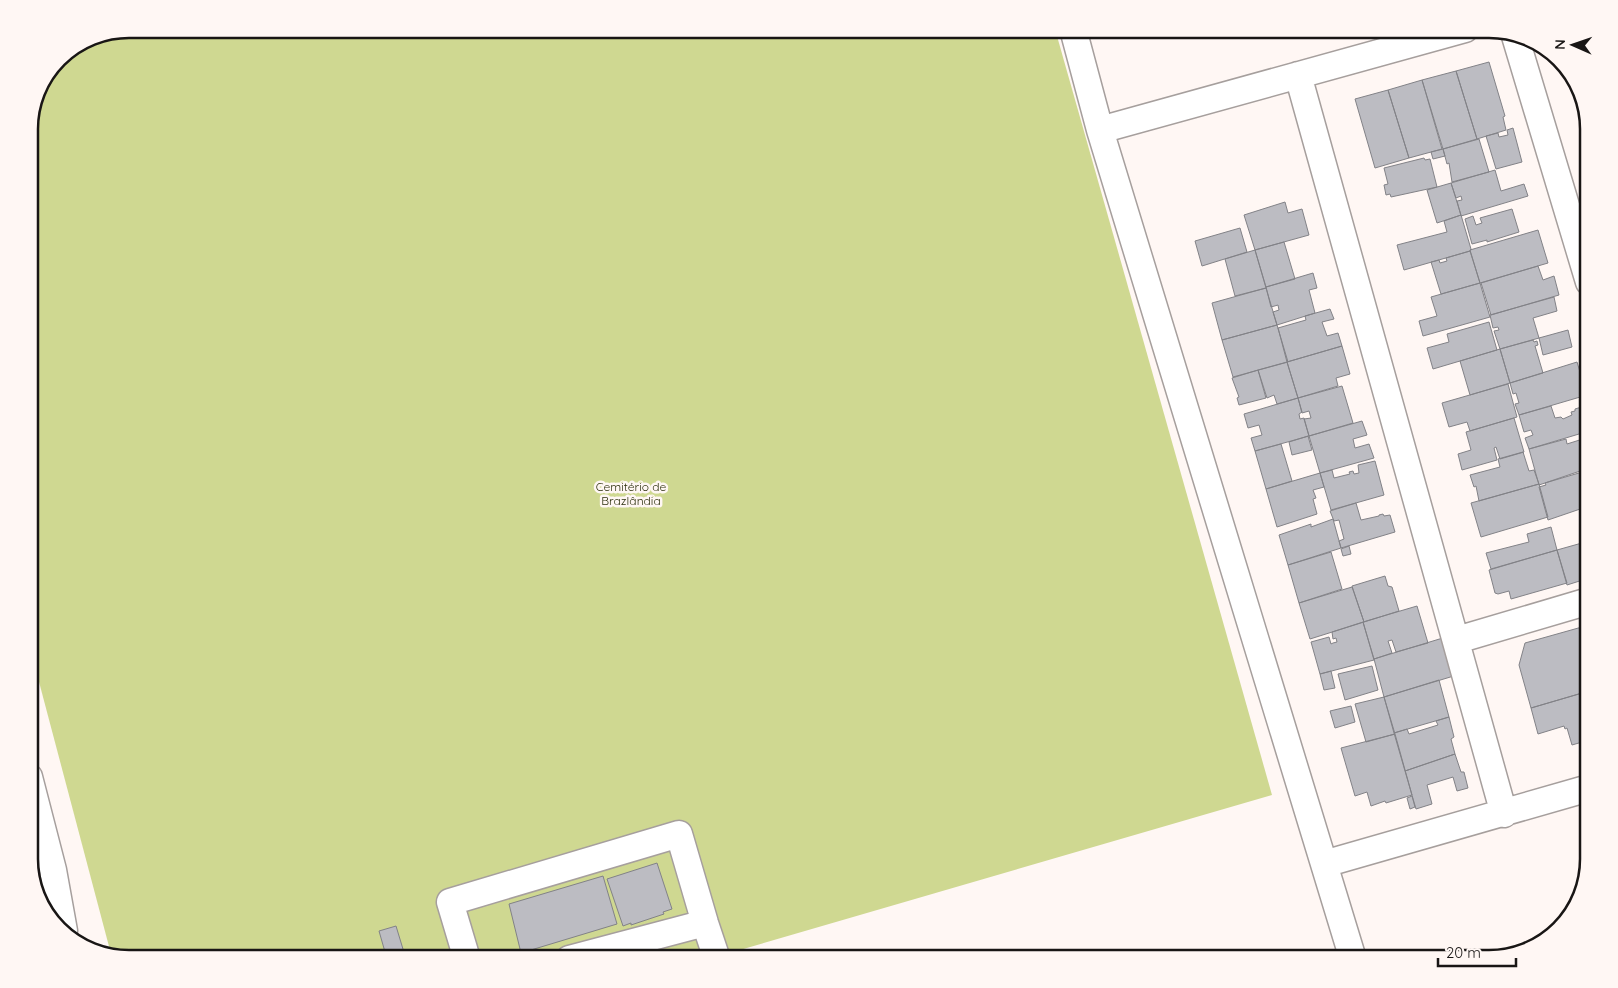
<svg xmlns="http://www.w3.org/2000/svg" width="1618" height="988" font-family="Quicksand,sans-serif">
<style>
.green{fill:#cfd891}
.building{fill:#bcbcc2;stroke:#828287}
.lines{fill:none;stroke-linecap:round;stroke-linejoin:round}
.minor-casing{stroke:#a69f9d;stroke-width:29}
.minor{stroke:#fff;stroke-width:26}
.labels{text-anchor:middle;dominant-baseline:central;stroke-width:5;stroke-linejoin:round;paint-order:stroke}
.park-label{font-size:12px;fill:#2c2f0d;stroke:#fff7f4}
.rim{fill:none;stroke:#191615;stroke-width:2.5}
</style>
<rect width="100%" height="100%" fill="#fff7f4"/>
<path class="green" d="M 129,29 L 1055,29 L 1272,795 L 709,959 L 129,959 L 111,954 L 29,644 L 29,123 L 36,90 L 58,58 L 91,36 Z"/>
<path class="building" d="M 1489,62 L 1505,116 L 1503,117 L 1506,130 L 1477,139 L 1456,71 Z
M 1456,71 L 1477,139 L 1443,149 L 1422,80 Z
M 1422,80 L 1442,149 L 1409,158 L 1388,90 Z
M 1388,90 L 1409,158 L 1375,168 L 1355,99 Z
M 1513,128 L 1522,162 L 1496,169 L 1486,136 L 1498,133 L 1499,137 L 1508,135 L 1507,130 Z
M 1479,139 L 1489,172 L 1452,182 L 1449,163 L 1447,164 L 1443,149 Z
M 1443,149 L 1445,156 L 1433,159 L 1431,152 Z
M 1424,158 L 1425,160 L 1430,159 L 1437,187 L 1391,197 L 1390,194 L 1386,195 L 1384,185 L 1388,184 L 1384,168 Z
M 1495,170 L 1501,191 L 1524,184 L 1528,196 L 1461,216 L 1457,201 L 1462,200 L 1461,196 L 1456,198 L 1451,183 Z
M 1451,183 L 1461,215 L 1437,223 L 1427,190 Z
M 1285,202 L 1288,213 L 1302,209 L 1309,235 L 1255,250 L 1244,215 Z
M 1512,209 L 1519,232 L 1487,242 L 1487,240 L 1472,244 L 1465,219 L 1473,216 L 1476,225 L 1482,223 L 1480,218 Z
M 1461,215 L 1471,249 L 1470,251 L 1404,270 L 1397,245 L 1447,232 L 1444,221 Z
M 1240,228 L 1247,252 L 1202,266 L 1195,241 Z
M 1538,230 L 1548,263 L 1480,283 L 1470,250 Z
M 1284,242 L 1295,279 L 1266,287 L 1255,250 Z
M 1255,250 L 1266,288 L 1235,296 L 1225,259 Z
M 1470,251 L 1480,283 L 1441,294 L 1431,262 L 1439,260 L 1440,263 L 1447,261 L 1446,258 Z
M 1538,266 L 1543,280 L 1554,276 L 1559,295 L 1491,315 L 1481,283 Z
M 1313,273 L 1317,288 L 1309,290 L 1315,313 L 1277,325 L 1273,312 L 1279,310 L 1278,305 L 1271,307 L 1266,287 Z
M 1480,283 L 1490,317 L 1423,336 L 1419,321 L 1437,316 L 1431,297 Z
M 1266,288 L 1277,325 L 1222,340 L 1212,303 Z
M 1554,297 L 1557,311 L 1533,318 L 1539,338 L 1500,349 L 1494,331 L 1499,330 L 1498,327 L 1493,328 L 1490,315 Z
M 1330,309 L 1334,319 L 1322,322 L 1327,336 L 1338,333 L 1342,346 L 1287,362 L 1278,328 L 1306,320 L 1305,316 Z
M 1489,322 L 1497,350 L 1433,369 L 1427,348 L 1449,342 L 1447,334 Z
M 1277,325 L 1288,362 L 1233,377 L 1222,340 Z
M 1568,330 L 1572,347 L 1543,355 L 1539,338 Z
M 1533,340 L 1534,342 L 1537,341 L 1538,345 L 1535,346 L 1543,373 L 1510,383 L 1500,349 Z
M 1342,346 L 1350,374 L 1336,378 L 1338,386 L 1298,398 L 1287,362 Z
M 1500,349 L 1510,383 L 1470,395 L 1460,361 Z
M 1287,362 L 1298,398 L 1277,404 L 1274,395 L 1267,398 L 1258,370 Z
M 1577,362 L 1587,395 L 1519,415 L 1515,404 L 1519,403 L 1516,393 L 1513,394 L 1510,383 Z
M 1258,370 L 1266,398 L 1239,405 L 1237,398 L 1239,397 L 1232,378 Z
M 1508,384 L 1517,417 L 1470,431 L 1467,422 L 1449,427 L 1442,403 Z
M 1342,386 L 1353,423 L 1309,436 L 1304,419 L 1311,418 L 1309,411 L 1302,413 L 1298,398 Z
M 1298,398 L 1302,412 L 1299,414 L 1300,419 L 1304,418 L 1309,436 L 1255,451 L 1251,438 L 1262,435 L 1259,425 L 1248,428 L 1244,414 Z
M 1588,405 L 1589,431 L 1529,449 L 1525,438 L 1533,435 L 1531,430 L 1524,432 L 1519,415 L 1551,406 L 1555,418 L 1561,417 L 1563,419 L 1572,415 L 1571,412 L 1575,411 L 1575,409 Z
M 1514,418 L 1524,452 L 1500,459 L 1496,447 L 1494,448 L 1497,460 L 1462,470 L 1458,454 L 1471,450 L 1466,432 Z
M 1362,421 L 1367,435 L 1353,439 L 1355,448 L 1369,444 L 1374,458 L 1320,473 L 1309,436 Z
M 1308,436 L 1312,450 L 1292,455 L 1289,442 Z
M 1589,437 L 1589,468 L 1539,485 L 1529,449 L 1566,439 L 1567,444 Z
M 1281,444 L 1292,481 L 1266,489 L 1255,451 Z
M 1523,452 L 1529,471 L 1534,470 L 1539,484 L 1479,501 L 1476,486 L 1474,487 L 1470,475 L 1500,467 L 1498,459 Z
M 1375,461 L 1384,495 L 1331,510 L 1320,473 L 1332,470 L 1334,478 L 1350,474 L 1349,472 L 1353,471 L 1354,474 L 1359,473 L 1358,465 Z
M 1589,470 L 1589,506 L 1548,520 L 1539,487 L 1546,485 L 1545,483 Z
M 1320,473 L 1324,487 L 1313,490 L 1316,498 L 1313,499 L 1317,514 L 1277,527 L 1266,489 Z
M 1539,484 L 1548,517 L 1481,537 L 1471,503 Z
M 1356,503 L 1361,520 L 1379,516 L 1379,515 L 1383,514 L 1384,516 L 1390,515 L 1395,532 L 1341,548 L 1339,541 L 1344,539 L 1339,520 L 1334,521 L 1330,511 Z
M 1333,519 L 1341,548 L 1288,565 L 1279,535 L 1311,524 L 1311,527 Z
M 1551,527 L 1557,550 L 1491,569 L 1486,553 L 1529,542 L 1527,534 Z
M 1589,541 L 1589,578 L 1567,585 L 1557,550 Z
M 1349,546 L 1351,554 L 1343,556 L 1341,549 Z
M 1557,550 L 1567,583 L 1511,599 L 1509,591 L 1498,594 L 1495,593 L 1489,570 Z
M 1331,552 L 1342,589 L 1299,603 L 1288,565 Z
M 1385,576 L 1388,586 L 1392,587 L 1399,611 L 1364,622 L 1352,586 Z
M 1352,587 L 1364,622 L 1310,639 L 1299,603 Z
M 1417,606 L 1428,643 L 1396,652 L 1392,640 L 1388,641 L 1392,653 L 1374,659 L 1363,622 Z
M 1363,622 L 1374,660 L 1320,674 L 1311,642 L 1329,637 L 1331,644 L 1333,643 L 1337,642 L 1336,638 L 1333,639 L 1332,632 Z
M 1589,625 L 1589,691 L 1531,708 L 1519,665 L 1525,643 Z
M 1446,637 L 1457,675 L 1384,697 L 1374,659 Z
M 1372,666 L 1378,690 L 1345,700 L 1338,674 Z
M 1331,671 L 1335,688 L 1324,690 L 1320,674 Z
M 1439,680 L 1449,717 L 1394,733 L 1384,697 Z
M 1589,691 L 1589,740 L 1572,745 L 1567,728 L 1565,729 L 1564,726 L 1538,734 L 1531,708 Z
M 1384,697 L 1395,734 L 1366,742 L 1355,704 Z
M 1351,706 L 1355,722 L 1335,728 L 1330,711 Z
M 1449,717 L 1454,737 L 1451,739 L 1455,754 L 1405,771 L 1394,733 L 1407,729 L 1409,734 L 1438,725 L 1436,721 Z
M 1395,734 L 1412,795 L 1386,803 L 1385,801 L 1371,806 L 1367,792 L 1355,796 L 1341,748 Z
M 1455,754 L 1461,772 L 1464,772 L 1468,788 L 1457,791 L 1453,777 L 1427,785 L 1432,804 L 1416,809 L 1405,771 Z
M 1412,796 L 1415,807 L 1410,809 L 1407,798 Z
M 657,863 L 672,909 L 663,912 L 664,914 L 631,925 L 631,923 L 623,926 L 607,879 Z
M 603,876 L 617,924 L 521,953 L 509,904 Z
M 396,926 L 406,959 L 387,959 L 379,931 Z"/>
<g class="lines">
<g class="minor-casing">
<path id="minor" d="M 1073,29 L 1100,130 L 1353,959
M 1515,36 L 1589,282
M 1298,75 L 1504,814
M 1100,130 L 1465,29
M 1457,640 L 1589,601
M 29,777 L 53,870 L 64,931
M 1324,864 L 1589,788
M 467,959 L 450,902 L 679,834 L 705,923 L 717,959
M 569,959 L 705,923"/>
</g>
<use href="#minor" class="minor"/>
</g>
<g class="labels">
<g class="park-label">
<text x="631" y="486">Cemitério de<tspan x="631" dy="14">Brazlândia</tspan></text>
</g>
</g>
<path d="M0 0H1618V988H0ZM129 38H1489A91 91 0 0 1 1580 129V859A91 91 0 0 1 1489 950H129A91 91 0 0 1 38 859V129A91 91 0 0 1 129 38Z" fill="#fff7f4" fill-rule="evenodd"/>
<path class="rim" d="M129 38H1489A91 91 0 0 1 1580 129V859A91 91 0 0 1 1489 950H129A91 91 0 0 1 38 859V129A91 91 0 0 1 129 38Z"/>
<g transform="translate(1573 45) rotate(272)" stroke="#fff7f4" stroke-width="4" paint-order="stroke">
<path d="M0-4L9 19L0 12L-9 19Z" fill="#191615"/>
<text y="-8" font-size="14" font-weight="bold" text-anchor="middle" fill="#191615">N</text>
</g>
<path d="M1438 958v8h78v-8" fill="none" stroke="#191615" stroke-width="2.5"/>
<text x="1446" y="958" font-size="15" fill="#191615" stroke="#fff7f4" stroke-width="4" paint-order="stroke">20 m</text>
</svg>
